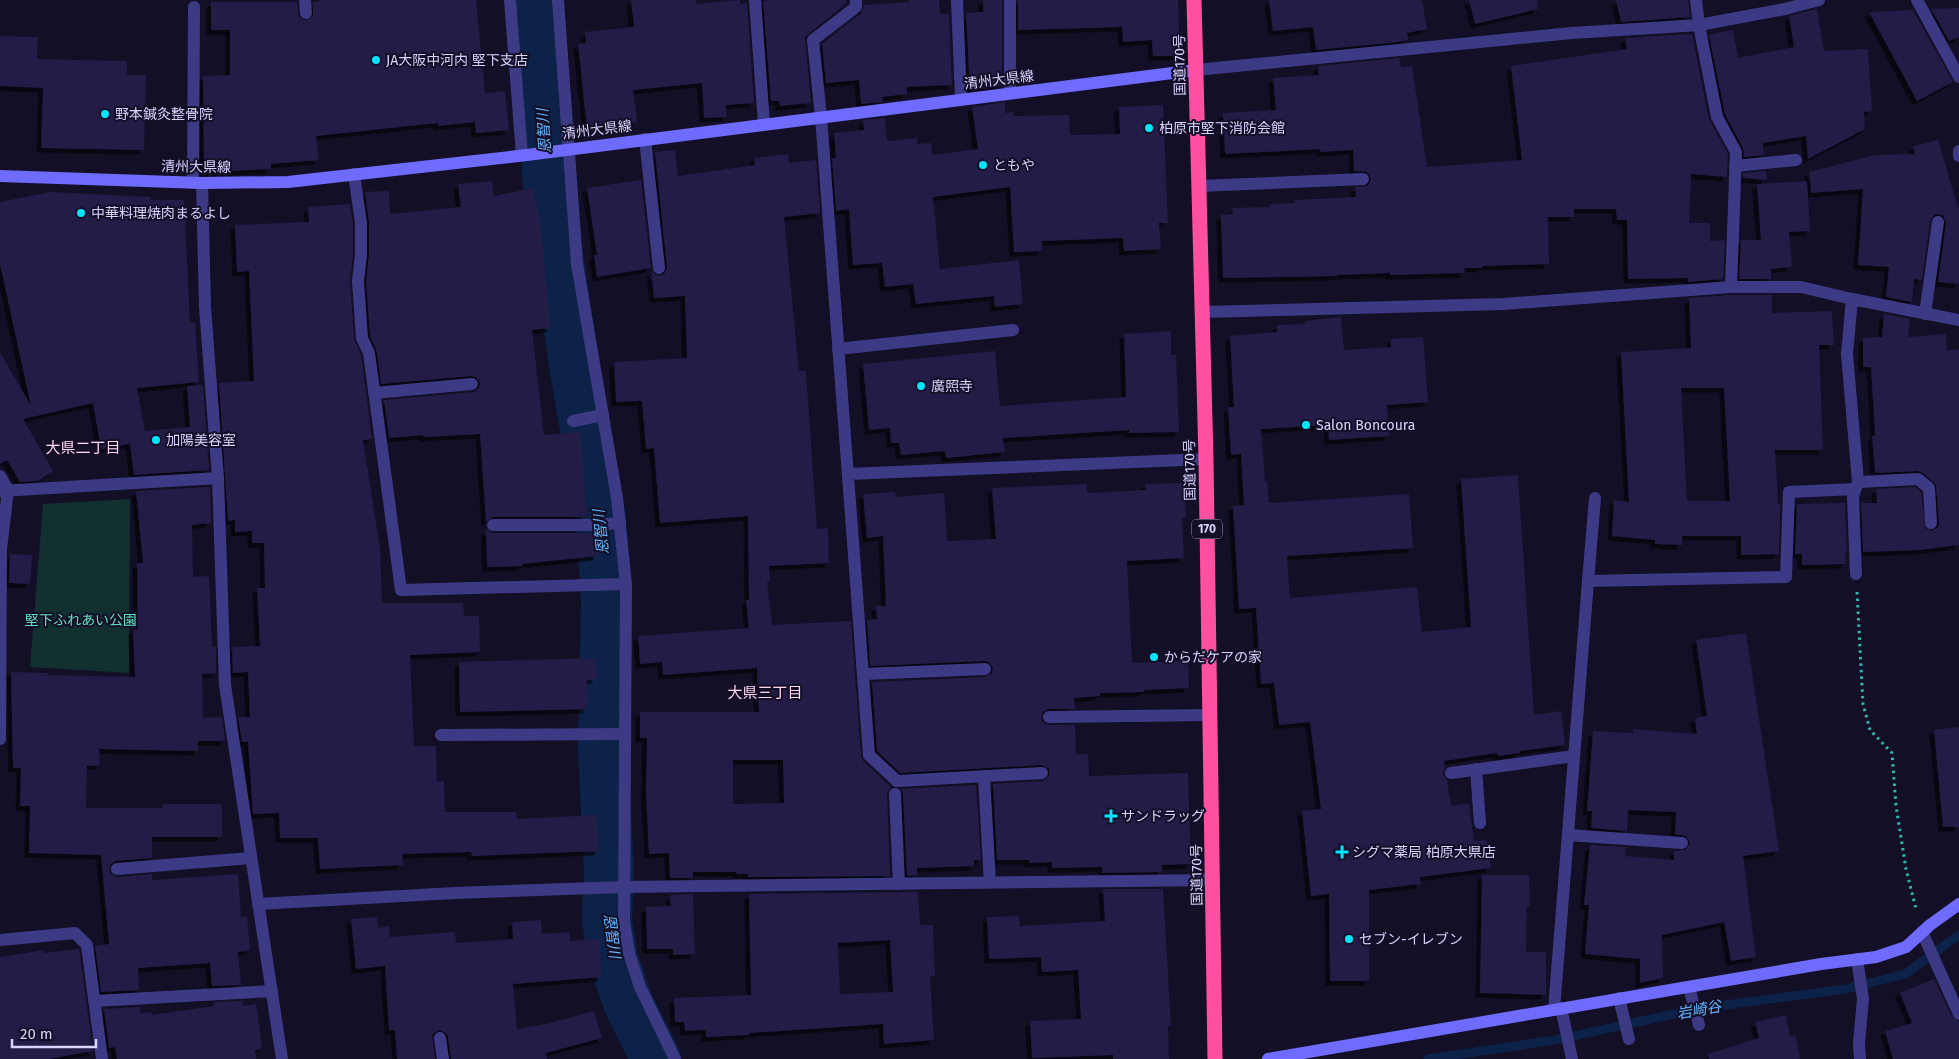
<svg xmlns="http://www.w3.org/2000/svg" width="1959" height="1059" font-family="'Fira Sans','Noto Sans JP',sans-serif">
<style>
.green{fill:#12302f}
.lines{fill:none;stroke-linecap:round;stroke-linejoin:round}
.stream{stroke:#0c2248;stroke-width:9}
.river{stroke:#0c2248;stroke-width:50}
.building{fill:#241b47;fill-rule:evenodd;filter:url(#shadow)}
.path{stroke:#2fb8b0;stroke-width:3;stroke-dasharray:2.5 4;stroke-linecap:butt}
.lane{stroke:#3d3a85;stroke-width:12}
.street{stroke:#3d3a85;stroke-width:12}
.secondary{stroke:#6f6bff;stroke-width:12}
.highway{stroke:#ff4fa3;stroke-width:15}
.poi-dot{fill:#00e5ff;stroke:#130f26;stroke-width:2}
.labels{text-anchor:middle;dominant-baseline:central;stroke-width:4;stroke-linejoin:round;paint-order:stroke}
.shield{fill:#130f26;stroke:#9e99be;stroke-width:1}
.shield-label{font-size:12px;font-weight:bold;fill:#d9d4ff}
.poi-label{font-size:14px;fill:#d9d4ff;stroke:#130f26;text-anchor:start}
.street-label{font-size:14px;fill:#d9d4ff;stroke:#130f26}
.park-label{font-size:14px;fill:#5fe0c0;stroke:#130f26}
.water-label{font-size:15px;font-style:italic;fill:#62b6ff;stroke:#130f26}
.neighbourhood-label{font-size:15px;fill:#ffd6f0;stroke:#130f26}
</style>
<defs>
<filter id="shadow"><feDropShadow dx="-4.5" dy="4.5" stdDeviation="0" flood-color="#0009"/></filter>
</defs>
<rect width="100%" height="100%" fill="#130f26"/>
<path class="green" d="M 130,499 L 129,673 L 30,667 L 43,504 Z"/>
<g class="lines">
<path class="stream" d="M 1428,1059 L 1555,1040 L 1702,1008 L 1846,989 L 1905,974 L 1959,935"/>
<path class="river" d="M 535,0 L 548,184 L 575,372 L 601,518 L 606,604 L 603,750 L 609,872 L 607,920 L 613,959 L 629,1005 L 656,1059"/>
</g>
<path class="building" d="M 319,0 L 476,0 L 485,93 L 505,91 L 509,130 L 476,133 L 475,122 L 438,126 L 438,123 L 316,136 L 319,160 L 271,164 L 271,169 L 204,172 L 203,76 L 230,75 L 230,30 L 211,30 L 211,2 L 297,2 L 299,17 L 306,21 L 313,16 L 313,2 L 319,2 Z
M 631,0 L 696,0 L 696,4 L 740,0 L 740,4 L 747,3 L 754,103 L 726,105 L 727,117 L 704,118 L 702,83 L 633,90 L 637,122 L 587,129 L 578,44 L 586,43 L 585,32 L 633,27 L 634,26 Z
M 774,0 L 846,0 L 846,4 L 805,37 L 811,103 L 780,106 L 779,101 L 771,101 L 763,1 Z
M 909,0 L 939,0 L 940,14 L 949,14 L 952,85 L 907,87 L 907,94 L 882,97 L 883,102 L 861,104 L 859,80 L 826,83 L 822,44 L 861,13 L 864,5 L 909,2 Z
M 983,0 L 1002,0 L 1002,86 L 970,91 L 966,13 L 983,12 Z
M 1018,0 L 1178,0 L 1180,56 L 1153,56 L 1152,40 L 1123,42 L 1122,27 L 1018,30 Z
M 1269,0 L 1422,0 L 1427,29 L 1407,33 L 1408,40 L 1398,42 L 1316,50 L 1313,27 L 1273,31 Z
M 1469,0 L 1537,0 L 1538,9 L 1475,24 Z
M 1616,0 L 1688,0 L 1690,17 L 1621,22 Z
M 1959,8 L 1959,37 L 1949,41 L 1931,9 Z
M 1817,9 L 1824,51 L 1868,49 L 1872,111 L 1864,112 L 1865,129 L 1808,159 L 1806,136 L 1763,143 L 1764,155 L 1744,157 L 1743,148 L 1725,114 L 1709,35 L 1733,30 L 1738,58 L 1794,47 L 1789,16 Z
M 1913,10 L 1953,82 L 1917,101 L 1869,12 Z
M 1692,34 L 1709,119 L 1728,154 L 1727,177 L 1691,174 L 1689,223 L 1710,223 L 1710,241 L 1725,240 L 1723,279 L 1688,282 L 1688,278 L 1628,279 L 1627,220 L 1617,220 L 1616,209 L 1574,209 L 1574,217 L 1548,217 L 1549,264 L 1482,266 L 1482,268 L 1464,268 L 1465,273 L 1390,275 L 1390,273 L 1337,275 L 1337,276 L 1223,278 L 1221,215 L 1233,214 L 1232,208 L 1270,207 L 1270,204 L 1295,203 L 1295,200 L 1356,197 L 1355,187 L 1367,186 L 1370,182 L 1371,178 L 1367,172 L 1354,171 L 1353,150 L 1320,152 L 1320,149 L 1225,154 L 1223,113 L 1276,110 L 1273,78 L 1319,75 L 1318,66 L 1399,58 L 1401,67 L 1412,66 L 1427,167 L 1522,160 L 1511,66 L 1627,49 L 1625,38 Z
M 0,36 L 38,37 L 37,59 L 127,61 L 127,75 L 146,75 L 144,150 L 41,148 L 43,88 L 0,86 Z
M 1005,102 L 1005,113 L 1013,112 L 1014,116 L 1069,115 L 1070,135 L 1120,134 L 1119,107 L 1163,105 L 1168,223 L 1159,223 L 1161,249 L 1124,251 L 1123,238 L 1042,241 L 1042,251 L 1014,252 L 1010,187 L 933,197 L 940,269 L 1019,260 L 1023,304 L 995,307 L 994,296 L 916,304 L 913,284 L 885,287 L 882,263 L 853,265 L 849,209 L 836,211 L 832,158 L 836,158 L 834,133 L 864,130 L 863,120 L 885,118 L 887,141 L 917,138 L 917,144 L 931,143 L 932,155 L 978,149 L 972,107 Z
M 1938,140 L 1959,211 L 1959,284 L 1938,282 L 1946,223 L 1943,215 L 1935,214 L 1930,221 L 1922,280 L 1914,279 L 1912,302 L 1886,297 L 1889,267 L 1858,265 L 1863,189 L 1811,193 L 1809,172 L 1875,155 L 1915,154 L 1913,146 Z
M 675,150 L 678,176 L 755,165 L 754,158 L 788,154 L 789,163 L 816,160 L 820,213 L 784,217 L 799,371 L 806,371 L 817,529 L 828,528 L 829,563 L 769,566 L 770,582 L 767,582 L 772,625 L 851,621 L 861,756 L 863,761 L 891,787 L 887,794 L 890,876 L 748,877 L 748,874 L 737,874 L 736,872 L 693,872 L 693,878 L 670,878 L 669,853 L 649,854 L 646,794 L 647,738 L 640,738 L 640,712 L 759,712 L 757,668 L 663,675 L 662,662 L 640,664 L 638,636 L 749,628 L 746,600 L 749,600 L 748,516 L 660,523 L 654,448 L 646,449 L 642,401 L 616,402 L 614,362 L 687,358 L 685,296 L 654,298 L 651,270 L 655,275 L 660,276 L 664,274 L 667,268 L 655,152 ZM 733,760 L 783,760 L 784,803 L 733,804 Z
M 1766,171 L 1767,180 L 1743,178 L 1743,173 Z
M 641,180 L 651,268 L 597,277 L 594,255 L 597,255 L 587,188 Z
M 492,181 L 494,196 L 533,188 L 540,220 L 551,328 L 532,330 L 544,435 L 581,432 L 587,517 L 493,517 L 486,522 L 480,434 L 424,437 L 423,435 L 389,438 L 384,400 L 473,392 L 479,388 L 480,383 L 476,377 L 471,376 L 381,384 L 377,352 L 370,336 L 366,281 L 369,255 L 369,223 L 365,192 L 389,191 L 390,214 L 461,207 L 458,184 Z
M 1807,181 L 1810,231 L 1789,232 L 1792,267 L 1771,269 L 1771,279 L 1739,279 L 1741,240 L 1761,240 L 1757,184 Z
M 50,192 L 151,197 L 151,200 L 184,200 L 190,323 L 195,322 L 199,382 L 137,388 L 145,431 L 190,427 L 187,386 L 203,385 L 209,470 L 134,475 L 130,444 L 101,449 L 93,403 L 23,419 L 53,471 L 38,481 L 20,482 L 7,460 L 0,464 L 0,352 L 31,406 L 0,264 L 0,202 Z
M 350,204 L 353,224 L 353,255 L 350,281 L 354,339 L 361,355 L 372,439 L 363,440 L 380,548 L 382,603 L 463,603 L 464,616 L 479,616 L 480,652 L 410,655 L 414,746 L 436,746 L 437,782 L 444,781 L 445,812 L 516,812 L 517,819 L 597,815 L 599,851 L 472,856 L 471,852 L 402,854 L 403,865 L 320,869 L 318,838 L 280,838 L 279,813 L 253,814 L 248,742 L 242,742 L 238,717 L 250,717 L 248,672 L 233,673 L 232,647 L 260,646 L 257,588 L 265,588 L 264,543 L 252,543 L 252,531 L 235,532 L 235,520 L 228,521 L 219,383 L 254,381 L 249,271 L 237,272 L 235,225 L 309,222 L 308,207 Z
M 1731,295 L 1772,295 L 1772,313 L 1832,311 L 1834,345 L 1819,345 L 1823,450 L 1775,450 L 1778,504 L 1780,504 L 1779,554 L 1741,555 L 1741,536 L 1682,536 L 1682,545 L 1655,544 L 1655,540 L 1612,536 L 1614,500 L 1629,502 L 1621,352 L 1691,348 L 1689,298 ZM 1681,388 L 1724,388 L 1730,501 L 1687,501 Z
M 1884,314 L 1910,319 L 1908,337 L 1946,334 L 1947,351 L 1959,349 L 1959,545 L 1920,550 L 1863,552 L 1861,503 L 1877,503 L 1876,489 L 1915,487 L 1921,492 L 1925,528 L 1932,531 L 1938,527 L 1939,523 L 1936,485 L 1923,473 L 1918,471 L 1875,473 L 1872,436 L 1875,435 L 1871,367 L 1863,367 L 1863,338 L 1882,337 Z
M 1341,317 L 1344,350 L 1391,347 L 1391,339 L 1423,337 L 1428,402 L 1387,405 L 1389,436 L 1329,440 L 1328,425 L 1261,429 L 1265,482 L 1267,481 L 1269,503 L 1409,494 L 1413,548 L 1287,556 L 1290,598 L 1417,587 L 1422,632 L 1471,627 L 1461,479 L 1518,475 L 1534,715 L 1561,711 L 1565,745 L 1520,751 L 1520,753 L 1498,756 L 1497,753 L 1444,761 L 1445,768 L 1443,775 L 1447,780 L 1451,806 L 1469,803 L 1474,841 L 1487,840 L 1491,868 L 1420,877 L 1421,884 L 1369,890 L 1369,981 L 1330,981 L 1329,894 L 1311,896 L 1302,811 L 1321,809 L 1310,722 L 1279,725 L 1274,683 L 1261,684 L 1256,608 L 1239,609 L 1233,506 L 1244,505 L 1241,454 L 1231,455 L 1228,407 L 1234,407 L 1230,336 L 1277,332 L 1277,325 L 1306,324 L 1305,321 Z
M 1171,331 L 1171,355 L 1176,355 L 1179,432 L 1129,433 L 1129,430 L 1003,438 L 1005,452 L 946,458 L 945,451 L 901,455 L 899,443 L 891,443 L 890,428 L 869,430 L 863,364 L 995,351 L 1000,406 L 1126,397 L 1124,334 Z
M 1184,483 L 1186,518 L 1182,518 L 1184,558 L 1127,561 L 1132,663 L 1188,661 L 1189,688 L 1144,690 L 1144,692 L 1100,693 L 1100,696 L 1074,698 L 1075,709 L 1048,709 L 1042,713 L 1041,718 L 1042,722 L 1049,725 L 1075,725 L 1076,754 L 1088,754 L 1089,776 L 1188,773 L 1191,864 L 1162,865 L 1162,872 L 1102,873 L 1102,867 L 1052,868 L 1052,862 L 1029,863 L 1029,860 L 997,860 L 993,784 L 1043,781 L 1049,776 L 1049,769 L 1042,765 L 900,773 L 877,751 L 872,682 L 985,677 L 992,673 L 993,668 L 989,662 L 985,661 L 870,666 L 867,620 L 877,619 L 876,606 L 886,606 L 883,536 L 867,538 L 863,494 L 895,492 L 896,497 L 944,493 L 947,541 L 996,539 L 992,488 L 1087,484 L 1087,493 L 1146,490 L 1145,484 Z
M 210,487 L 211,523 L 192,525 L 193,577 L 209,576 L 212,647 L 216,647 L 216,673 L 202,674 L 203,718 L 222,717 L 225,741 L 198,741 L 198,751 L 99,749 L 100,765 L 87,766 L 86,808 L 163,808 L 163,804 L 222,804 L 222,837 L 152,837 L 152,858 L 116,861 L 110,865 L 109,870 L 111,874 L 117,877 L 152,874 L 152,880 L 238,874 L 241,917 L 247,916 L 250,950 L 238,952 L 241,985 L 212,986 L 210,963 L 138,968 L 139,990 L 101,992 L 95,946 L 109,944 L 101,855 L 29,853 L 30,806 L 20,806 L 21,768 L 13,768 L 11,672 L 48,673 L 48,675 L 135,677 L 133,630 L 138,629 L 137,563 L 143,563 L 136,491 Z
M 1845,503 L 1847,553 L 1845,553 L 1846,564 L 1802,565 L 1802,554 L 1795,554 L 1797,504 Z
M 486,529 L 493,533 L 596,533 L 598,556 L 522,564 L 522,566 L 487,567 Z
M 10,554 L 32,555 L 30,584 L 9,583 Z
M 1746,633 L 1779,851 L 1743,856 L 1756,957 L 1731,961 L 1724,922 L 1662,935 L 1663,978 L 1640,983 L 1640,959 L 1585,954 L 1589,905 L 1584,905 L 1590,845 L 1626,847 L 1625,856 L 1674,860 L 1674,851 L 1685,850 L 1690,843 L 1686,836 L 1675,834 L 1676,812 L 1628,810 L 1627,831 L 1591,828 L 1592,811 L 1587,811 L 1593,731 L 1633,733 L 1633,729 L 1697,734 L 1695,718 L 1707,716 L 1696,640 Z
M 596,658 L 597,679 L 587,680 L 588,709 L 460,712 L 459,662 Z
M 1959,727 L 1959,827 L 1943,827 L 1934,730 Z
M 976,785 L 981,860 L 974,860 L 974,866 L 917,868 L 917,875 L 907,876 L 903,794 L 901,789 Z
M 1482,875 L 1529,875 L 1530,906 L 1527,906 L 1526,952 L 1546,952 L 1546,995 L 1480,993 Z
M 1103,889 L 1163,889 L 1171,1026 L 1168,1026 L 1169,1059 L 1113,1059 L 1113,1055 L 1032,1058 L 1030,1021 L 1081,1019 L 1078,970 L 1042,972 L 1041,957 L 989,959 L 987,917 L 1019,916 L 1020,926 L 1105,921 Z
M 918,892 L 920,925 L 933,925 L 935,976 L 930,977 L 934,1040 L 884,1044 L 883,1024 L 749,1033 L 749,1035 L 706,1037 L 706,1030 L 685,1031 L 684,1022 L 675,1022 L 674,998 L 751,995 L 749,894 ZM 890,940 L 893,992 L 840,994 L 838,943 Z
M 693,894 L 695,954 L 673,955 L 673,949 L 647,949 L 646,907 L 671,906 L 670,895 Z
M 377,917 L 378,928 L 389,926 L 390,937 L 455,932 L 456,943 L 513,939 L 512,922 L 541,920 L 542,934 L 569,932 L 570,941 L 599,939 L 602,977 L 513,984 L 517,1029 L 550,1023 L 594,1011 L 602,1038 L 546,1053 L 547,1059 L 451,1059 L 448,1036 L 446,1033 L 439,1030 L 432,1035 L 435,1059 L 397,1059 L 395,1030 L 389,1030 L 385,966 L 356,969 L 351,919 Z
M 79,949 L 93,1051 L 49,1059 L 0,1059 L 0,957 L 44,950 L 44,953 Z
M 1934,979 L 1952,1017 L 1959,1022 L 1959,1059 L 1893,1059 L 1885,1031 L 1912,1023 L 1900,993 Z
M 243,1001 L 243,1006 L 256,1004 L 262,1048 L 255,1050 L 256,1059 L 117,1059 L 115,1047 L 109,1048 L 104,1009 L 140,1007 L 140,1013 L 152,1012 L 152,1015 L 214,1006 L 214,1002 Z
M 1786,1015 L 1790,1037 L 1796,1036 L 1800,1059 L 1709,1059 L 1708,1054 L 1759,1038 L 1755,1022 Z"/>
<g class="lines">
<path class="path" d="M 1857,592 L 1863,704 L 1870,730 L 1892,753 L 1896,806 L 1906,869 L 1916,909"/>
<path class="lane" d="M 755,0 L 764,124
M 957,0 L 961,99
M 1010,0 L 1010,93
M 821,117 L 813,40 L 856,7 L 856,0
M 645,139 L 659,268
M 1735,166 L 1796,160
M 193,183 L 194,7
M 1199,186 L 1363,179
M 1925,314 L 1938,222
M 838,349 L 1013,330
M 573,421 L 603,415
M 1858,482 L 1918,479 L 1929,488 L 1931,523
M 493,525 L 591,525 L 620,523
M 1588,581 L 1595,498
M 863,674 L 985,669
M 1049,717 L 1211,715
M 441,735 L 625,734
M 1476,769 L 1480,823
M 1451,773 L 1574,756
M 895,794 L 899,884
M 1568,835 L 1682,843
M 117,869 L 251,858
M 1922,932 L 1959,1014
M 1689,987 L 1699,1025
M 1619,998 L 1629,1039
M 1561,1008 L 1572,1059
M 440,1038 L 443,1059"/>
<path class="street" d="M 305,0 L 306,13
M 510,0 L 522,155
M 558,0 L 577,264 L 617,498 L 626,584 L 624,922 L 629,953 L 640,987 L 675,1059
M 1696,0 L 1699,25 L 1717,117 L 1736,152 L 1731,287
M 1917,0 L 1959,77
M 1196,70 L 1572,33 L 1699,25 L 1785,9 L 1819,0
M 821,117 L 869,755 L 897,781 L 1042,773
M 1959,151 L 1959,156
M 354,174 L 361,223 L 361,255 L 358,281 L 362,338 L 369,353 L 401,590 L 626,584
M 202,183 L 205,307 L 218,478 L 225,685 L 282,1059
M 1852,299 L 1847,354 L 1858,482 L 1853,496 L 1856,574
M 1203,312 L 1503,304 L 1731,287 L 1801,287 L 1852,299 L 1959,320
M 374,393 L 472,384
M 848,474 L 1206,459
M 0,476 L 8,490 L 1,549 L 0,739
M 1,491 L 218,478
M 984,777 L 990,883
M 258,904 L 455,893 L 624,887 L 1214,880
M 0,940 L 75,933 L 87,945 L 102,1059
M 1857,959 L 1863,999 L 1859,1043 L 1860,1059
M 94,1001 L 272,991
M 1554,1010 L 1588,581 L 1786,577 L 1789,492 L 1855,489"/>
<path class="secondary" d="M 0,176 L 202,183 L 288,182 L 527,155 L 1196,70
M 1268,1059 L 1821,964 L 1876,957 L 1906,947 L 1930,925 L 1959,904"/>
<path class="highway" d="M 1194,0 L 1206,459 L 1215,1059"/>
</g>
<g class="poi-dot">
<circle cx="376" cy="60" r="5"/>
<circle cx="105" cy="114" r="5"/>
<circle cx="1149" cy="128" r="5"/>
<circle cx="983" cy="165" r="5"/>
<circle cx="81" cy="213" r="5"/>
<circle cx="921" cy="386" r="5"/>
<circle cx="1306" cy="425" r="5"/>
<circle cx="156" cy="440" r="5"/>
<circle cx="1154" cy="657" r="5"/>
<path d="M1108.5 808.5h5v5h5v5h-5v5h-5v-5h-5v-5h5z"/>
<path d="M1339.5 844.5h5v5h5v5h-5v5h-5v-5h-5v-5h5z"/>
<circle cx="1349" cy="939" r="5"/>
</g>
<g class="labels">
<rect class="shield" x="1192" y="519.5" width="30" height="19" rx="4"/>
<g class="shield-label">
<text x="1207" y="529">170</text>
</g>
<g class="poi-label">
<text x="386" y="60">JA大阪中河内 堅下支店</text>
<text x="115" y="114">野本鍼灸整骨院</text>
<text x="1159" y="128">柏原市堅下消防会館</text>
<text x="993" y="165">ともや</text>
<text x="91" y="213">中華料理焼肉まるよし</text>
<text x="931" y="386">廣照寺</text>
<text x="1316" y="425">Salon Boncoura</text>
<text x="166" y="440">加陽美容室</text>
<text x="1164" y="657">からだケアの家</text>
<text x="1121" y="816">サンドラッグ</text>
<text x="1352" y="852">シグマ薬局 柏原大県店</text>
<text x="1359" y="939">セブン-イレブン</text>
</g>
<g class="street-label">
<text transform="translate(1180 65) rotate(-91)">国道170号</text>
<text transform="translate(999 80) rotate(-7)">清州大県線</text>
<text transform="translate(597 130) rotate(-7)">清州大県線</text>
<text transform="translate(196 167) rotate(1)">清州大県線</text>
<text transform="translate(1190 470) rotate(-91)">国道170号</text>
<text transform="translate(1197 875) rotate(-91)">国道170号</text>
</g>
<g class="park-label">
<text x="81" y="620">堅下ふれあい公園</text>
</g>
<g class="water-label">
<text transform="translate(544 131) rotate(-94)">恩智川</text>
<text transform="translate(601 532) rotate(-96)">恩智川</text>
<text transform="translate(612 936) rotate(82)">恩智川</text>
<text transform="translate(1699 1010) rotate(-10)">岩崎谷</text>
</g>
<g class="neighbourhood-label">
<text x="83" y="448">大県二丁目</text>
<text x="765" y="693">大県三丁目</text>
</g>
</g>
<path d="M12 1039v8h84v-8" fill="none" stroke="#d9d4ff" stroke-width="2.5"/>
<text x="20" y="1039" font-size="15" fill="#d9d4ff" stroke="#130f26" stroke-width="4" paint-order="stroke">20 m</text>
</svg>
